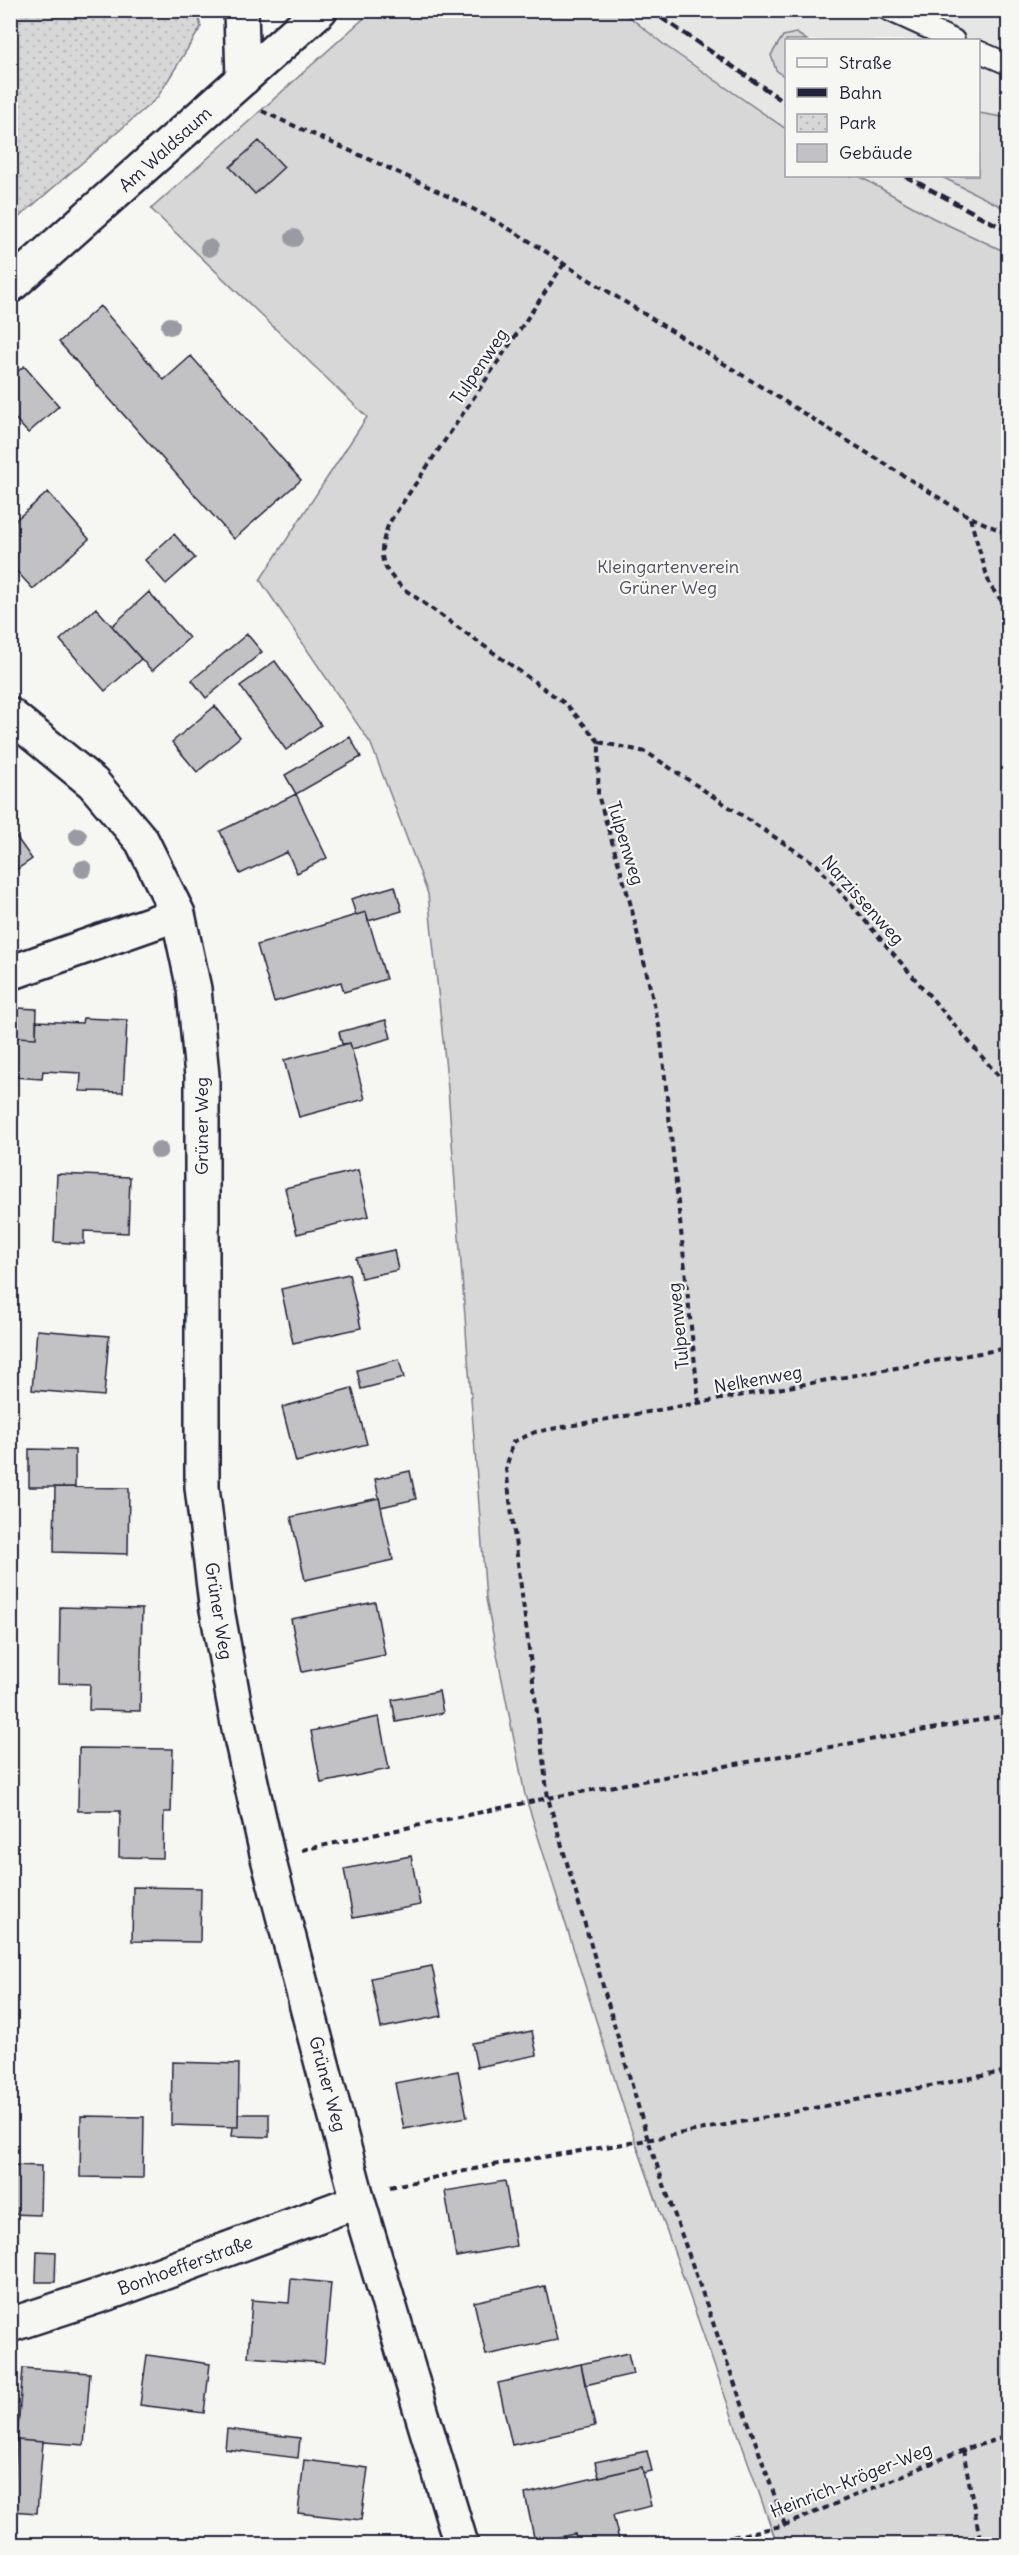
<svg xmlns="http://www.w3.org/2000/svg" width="1019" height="2555" font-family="Delius,sans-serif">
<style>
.built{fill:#e6e6e4}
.green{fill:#d7d7d7;stroke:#7c7c89;stroke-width:1.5}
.park{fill:url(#park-dots);stroke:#7c7c89;stroke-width:1.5}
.building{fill:#c2c2c4;stroke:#22223b;stroke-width:1.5}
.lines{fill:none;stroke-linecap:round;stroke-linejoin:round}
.service-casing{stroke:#22223b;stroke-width:24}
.minor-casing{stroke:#22223b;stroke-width:38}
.path{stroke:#22223b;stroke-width:4;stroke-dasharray:6 4.5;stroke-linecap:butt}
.service{stroke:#f6f6f2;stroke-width:20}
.minor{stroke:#f6f6f2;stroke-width:33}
.rail{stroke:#22223b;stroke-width:4.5;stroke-dasharray:9 4.5;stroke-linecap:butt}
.tree{fill:#9a9aa3}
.labels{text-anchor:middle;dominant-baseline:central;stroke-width:4.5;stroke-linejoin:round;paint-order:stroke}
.street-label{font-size:18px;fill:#22223b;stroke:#f6f6f2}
.park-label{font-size:18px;fill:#4f4f62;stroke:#f6f6f2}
</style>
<defs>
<pattern id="park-dots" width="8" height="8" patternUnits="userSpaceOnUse" patternTransform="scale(1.5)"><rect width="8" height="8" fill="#d7d7d7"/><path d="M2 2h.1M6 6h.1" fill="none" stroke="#b8b8b9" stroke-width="1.8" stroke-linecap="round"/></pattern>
</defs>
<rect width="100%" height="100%" fill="#f6f6f2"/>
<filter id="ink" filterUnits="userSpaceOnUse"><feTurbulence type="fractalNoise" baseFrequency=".0167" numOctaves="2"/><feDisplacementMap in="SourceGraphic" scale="12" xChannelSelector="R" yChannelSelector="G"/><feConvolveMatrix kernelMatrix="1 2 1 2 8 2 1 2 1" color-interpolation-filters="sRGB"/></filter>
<g filter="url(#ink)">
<path class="built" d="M 622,11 L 1008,11 L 1008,118 L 979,113 L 978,40 L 807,40 L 796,33 L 783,36 L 776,70 L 786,78 L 786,129 L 667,47 Z
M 859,176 L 940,176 L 1008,210 L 1008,253 L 933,218 Z"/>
<path class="green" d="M 372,11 L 622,11 L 667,47 L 786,129 L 786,176 L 859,176 L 933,218 L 1008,253 L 1008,2544 L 777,2544 L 625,2112 L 525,1795 L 486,1599 L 448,1089 L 428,894 L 371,744 L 260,580 L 367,417 L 151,209 Z
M 796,33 L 807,40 L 786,40 L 786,78 L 776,70 L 771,55 L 783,36 Z
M 979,113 L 1008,118 L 1008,210 L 940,176 L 978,176 Z"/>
<path class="park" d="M 11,10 L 197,11 L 201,27 L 157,98 L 11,224 Z"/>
<path class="building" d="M 259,141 L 284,167 L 255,194 L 230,167 Z
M 100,306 L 164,380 L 191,356 L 301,480 L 234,539 L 59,342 Z
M 24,366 L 59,406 L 28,433 L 10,413 L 10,378 Z
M 48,492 L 89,539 L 33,589 L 10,564 L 10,525 Z
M 174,534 L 195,558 L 166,584 L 145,560 Z
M 149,592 L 189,638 L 152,671 L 112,626 Z
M 96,608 L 141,659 L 105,691 L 60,640 Z
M 247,634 L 262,652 L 206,698 L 192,680 Z
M 275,661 L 321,725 L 286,750 L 240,686 Z
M 215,706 L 240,737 L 197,772 L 172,742 Z
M 350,737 L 361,757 L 296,794 L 285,775 Z
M 296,794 L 327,858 L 297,873 L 287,852 L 240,874 L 220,831 Z
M 10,828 L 32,859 L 10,874 Z
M 395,886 L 402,911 L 368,921 L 366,912 L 356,915 L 351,899 Z
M 366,912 L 386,979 L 344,992 L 341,982 L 274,1002 L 257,945 Z
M 17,1008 L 37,1009 L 36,1038 L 16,1037 Z
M 83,1018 L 127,1020 L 123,1092 L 80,1091 L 81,1073 L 43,1071 L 42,1079 L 14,1077 L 16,1037 L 36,1038 L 36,1021 L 82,1023 Z
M 386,1020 L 391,1038 L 352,1049 L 350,1043 L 342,1044 L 339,1032 Z
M 350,1043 L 365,1099 L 299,1117 L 284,1060 Z
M 358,1170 L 369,1216 L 297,1234 L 285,1188 Z
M 57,1174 L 130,1177 L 128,1233 L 84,1231 L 84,1244 L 54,1242 Z
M 394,1250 L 398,1270 L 361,1278 L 356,1258 Z
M 349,1274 L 361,1328 L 293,1343 L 281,1289 Z
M 37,1330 L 109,1336 L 104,1396 L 32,1390 Z
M 399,1359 L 404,1378 L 361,1389 L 357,1370 Z
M 352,1388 L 367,1444 L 296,1462 L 282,1407 Z
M 29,1449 L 75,1450 L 75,1487 L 29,1487 Z
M 410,1471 L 416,1499 L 381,1507 L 375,1479 Z
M 55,1487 L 129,1488 L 128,1554 L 54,1552 Z
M 379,1498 L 393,1560 L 305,1580 L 291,1517 Z
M 375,1602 L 385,1655 L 302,1672 L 291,1619 Z
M 60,1607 L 142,1609 L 140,1711 L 89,1710 L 90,1684 L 59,1683 Z
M 439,1691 L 443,1713 L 396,1722 L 392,1700 Z
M 379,1717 L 389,1769 L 321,1783 L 311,1731 Z
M 79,1748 L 173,1749 L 171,1812 L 164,1812 L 163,1858 L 119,1857 L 120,1811 L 78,1811 Z
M 411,1856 L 420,1905 L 353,1918 L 344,1869 Z
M 133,1887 L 201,1888 L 200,1942 L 132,1941 Z
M 432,1966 L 442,2016 L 381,2028 L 371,1978 Z
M 532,2031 L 537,2055 L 477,2067 L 472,2043 Z
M 172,2062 L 239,2064 L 238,2127 L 171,2125 Z
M 458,2071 L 467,2117 L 404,2129 L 395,2083 Z
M 238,2114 L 269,2114 L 269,2137 L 232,2136 L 233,2127 L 238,2127 Z
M 81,2116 L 144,2117 L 143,2178 L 80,2177 Z
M 10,2165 L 41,2166 L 40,2215 L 10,2214 Z
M 505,2181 L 516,2246 L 456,2257 L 445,2191 Z
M 37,2251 L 56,2252 L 55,2282 L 36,2282 Z
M 291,2279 L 331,2283 L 324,2363 L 248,2357 L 252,2300 L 289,2303 Z
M 545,2286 L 557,2340 L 486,2355 L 474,2302 Z
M 628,2353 L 633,2374 L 585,2385 L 581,2364 Z
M 147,2355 L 210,2364 L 204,2413 L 140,2405 Z
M 581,2364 L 595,2426 L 512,2445 L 498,2383 Z
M 23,2368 L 90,2373 L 84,2445 L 17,2440 Z
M 227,2429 L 300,2438 L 298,2458 L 225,2449 Z
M 17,2440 L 43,2442 L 37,2513 L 12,2511 Z
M 647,2451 L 652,2471 L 643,2473 L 642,2467 L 599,2477 L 595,2462 Z
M 304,2460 L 368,2468 L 361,2520 L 298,2513 Z
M 642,2467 L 651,2506 L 613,2515 L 620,2544 L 577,2544 L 575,2534 L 535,2542 L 525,2494 Z"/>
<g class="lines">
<g class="service-casing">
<path id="service" d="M 888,10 L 954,40
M 978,51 L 1008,64"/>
</g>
<g class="minor-casing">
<path id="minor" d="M 241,10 L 243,79
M 10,286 L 320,10
M 10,715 L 93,783 L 142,841 L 178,914 L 194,989 L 202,1076 L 202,1487 L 216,1604 L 238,1724 L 268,1858 L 358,2201 L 461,2544
M 10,973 L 178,914
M 10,2325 L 117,2290 L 358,2201"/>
</g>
<path class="path" d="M 262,111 C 364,159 472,199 564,264 L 970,517 L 1008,534
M 564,264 L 389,523 C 377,555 379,566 404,589 L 567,705 L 599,742 L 598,795 L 630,902 L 660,1030 L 699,1403
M 970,518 L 990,586 L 1008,609
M 599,742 L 646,752 L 817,865 L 1008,1087
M 302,1850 L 548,1798 L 1008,1715
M 390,2187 L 493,2165 L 636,2142 L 1008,2071
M 963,2450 L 981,2544
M 785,2525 L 648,2140 L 548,1798 L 506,1469 L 513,1442 L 535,1432 L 1008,1348
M 702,2544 L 785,2525 L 963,2450 L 1008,2436"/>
<use href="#service" class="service"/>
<use href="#minor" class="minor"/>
<path class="rail" d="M 650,10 L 786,103
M 905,176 L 1008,231"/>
</g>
<g class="tree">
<circle cx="294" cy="238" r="9"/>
<circle cx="209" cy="248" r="9"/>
<circle cx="170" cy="326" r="9"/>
<circle cx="78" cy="836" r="9"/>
<circle cx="83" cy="869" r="9"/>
<circle cx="159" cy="1150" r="9"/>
</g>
</g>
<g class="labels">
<g class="street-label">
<text transform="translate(165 149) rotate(-42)">Am Waldsaum</text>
<text transform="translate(479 366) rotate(-56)">Tulpenweg</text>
<text transform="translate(626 843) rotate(73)">Tulpenweg</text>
<text transform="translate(863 900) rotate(48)">Narzissenweg</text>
<text transform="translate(201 1126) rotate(-90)">Grüner Weg</text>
<text transform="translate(678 1326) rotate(-96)">Tulpenweg</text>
<text transform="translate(758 1379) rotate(-10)">Nelkenweg</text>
<text transform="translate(219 1611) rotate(81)">Grüner Weg</text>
<text transform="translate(328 2084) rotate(75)">Grüner Weg</text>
<text transform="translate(185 2265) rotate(-20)">Bonhoefferstraße</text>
<text transform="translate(851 2480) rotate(-22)">Heinrich-Kröger-Weg</text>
</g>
<g class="park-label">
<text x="668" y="566">Kleingartenverein<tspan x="668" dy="21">Grüner Weg</tspan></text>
</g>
</g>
<rect width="1019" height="2555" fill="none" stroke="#f6f6f2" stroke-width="36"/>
<rect x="18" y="18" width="983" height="2519" fill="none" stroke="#22223b" stroke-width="2" filter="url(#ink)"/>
<rect x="785" y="39" width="195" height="138" fill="#f6f6f2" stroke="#a1a1a9" stroke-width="1.5"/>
<rect x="797" y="58" width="30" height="9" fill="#f6f6f2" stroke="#a1a1a9" stroke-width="1.5"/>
<text x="839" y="69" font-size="18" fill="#22223b">Straße</text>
<rect x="797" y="88" width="30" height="9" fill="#22223b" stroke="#a1a1a9" stroke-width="1.5"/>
<text x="839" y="99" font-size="18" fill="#22223b">Bahn</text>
<rect x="797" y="114" width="30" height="18" fill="url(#park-dots)" stroke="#a1a1a9" stroke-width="1.5"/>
<text x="839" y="129" font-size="18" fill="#22223b">Park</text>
<rect x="797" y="144" width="30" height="18" fill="#c2c2c4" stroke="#a1a1a9" stroke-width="1.5"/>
<text x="839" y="159" font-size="18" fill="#22223b">Gebäude</text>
</svg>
